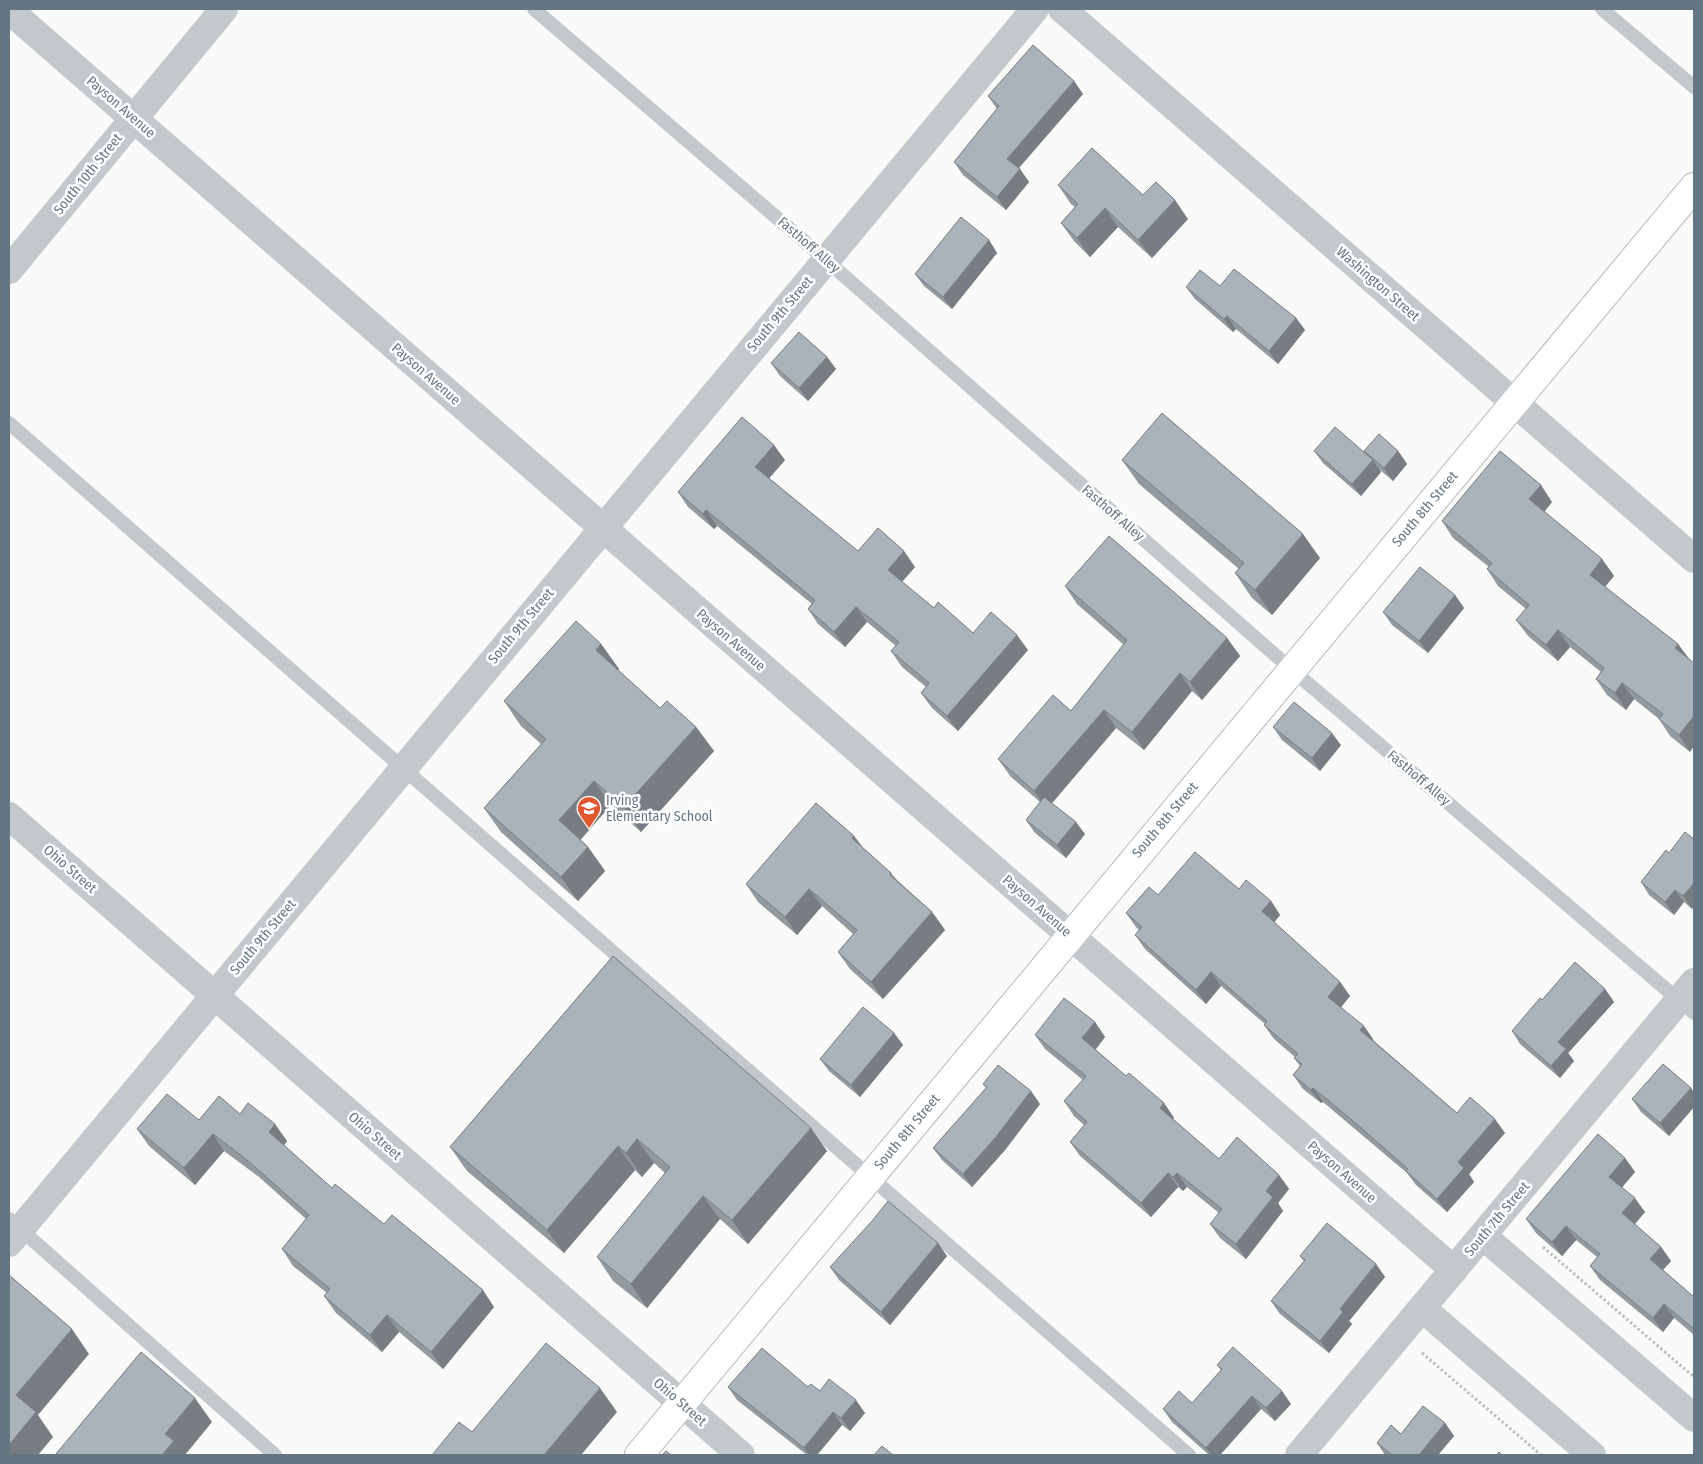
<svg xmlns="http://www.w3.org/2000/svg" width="1703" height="1464" font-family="'Fira Sans Condensed',sans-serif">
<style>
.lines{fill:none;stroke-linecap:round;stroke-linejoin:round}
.secondary-casing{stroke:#b3babf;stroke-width:30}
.path{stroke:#bbbfc2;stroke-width:3;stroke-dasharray:2.5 2.5;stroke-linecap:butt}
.lane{stroke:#c3c8cc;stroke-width:14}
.street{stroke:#c3c8cc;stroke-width:28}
.secondary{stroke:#fff;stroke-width:28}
.wall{fill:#929a9f}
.shaded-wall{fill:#777d82}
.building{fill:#aab3b9;stroke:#777d82}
.labels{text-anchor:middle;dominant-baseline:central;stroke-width:5;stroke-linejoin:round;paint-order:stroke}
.street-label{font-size:14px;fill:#657683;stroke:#fff}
.poi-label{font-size:14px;fill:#657683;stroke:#fff;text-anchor:start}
</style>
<rect width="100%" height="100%" fill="#fafaf8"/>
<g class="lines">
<g class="secondary-casing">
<path id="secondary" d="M 639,1455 L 1694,187"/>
</g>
<path class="path" d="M 1543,1247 L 1694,1377
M 1422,1353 L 1541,1455"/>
<path class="lane" d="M 534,9 L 826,260 L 1291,669 L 1694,1013
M 1602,9 L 1694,87
M 9,423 C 403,766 794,1113 1189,1455
M 9,1219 L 275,1455"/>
<path class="street" d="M 1062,9 L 1694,559
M 9,10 L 1454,1270
M 9,270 L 224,9
M 9,816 L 741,1455
M 1483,1236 L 1694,1418
M 9,1243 L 1035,9
M 1422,1308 L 1592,1455
M 1299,1455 L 1694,982"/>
<use href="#secondary" class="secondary"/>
</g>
<path class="wall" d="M 1074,81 L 1083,94 L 1019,168 L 1029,182 L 1006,210 L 963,175 L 954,162 L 997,109 L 988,96 Z
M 1058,185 L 1143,195 L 1188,219 L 1152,258 L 1118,227 L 1090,257 L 1074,241 L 1061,223 L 1075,207 L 1071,204 Z
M 989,240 L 997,253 L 952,309 L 924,286 L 915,274 Z
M 1220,286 L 1296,318 L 1305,330 L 1278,364 L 1236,329 L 1233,332 L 1195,299 L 1186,287 Z
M 827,357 L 836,369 L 808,401 L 780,376 L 771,363 Z
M 1314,451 L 1365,453 L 1398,451 L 1407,464 L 1393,481 L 1380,470 L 1381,472 L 1361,496 L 1323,463 Z
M 785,460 L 769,478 L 858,551 L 915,567 L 902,582 L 934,608 L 973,633 L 1028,650 L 958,731 L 932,708 L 921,693 L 926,687 L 902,667 L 891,651 L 896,646 L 867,622 L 845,647 L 818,624 L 808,609 L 812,604 L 717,526 L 714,529 L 688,507 L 678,492 Z
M 1122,460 L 1320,558 L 1272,615 L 1252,598 L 1235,573 L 1239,569 L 1139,484 Z
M 1552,502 L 1544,511 L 1602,559 L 1614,576 L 1605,587 L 1678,644 L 1689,660 L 1690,752 L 1670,736 L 1659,719 L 1634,699 L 1626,710 L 1607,695 L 1596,679 L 1601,672 L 1570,647 L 1558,661 L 1528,636 L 1516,620 L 1526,609 L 1498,586 L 1487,569 L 1489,567 L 1453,538 L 1442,521 Z
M 1065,586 L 1227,638 L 1240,656 L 1202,700 L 1192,691 L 1144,750 L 1116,728 L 1052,803 L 1085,834 L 1066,858 L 1035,833 L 1026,820 L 1040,802 L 1011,777 L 998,759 L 1071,711 L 1124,645 L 1077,604 Z
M 1455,595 L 1464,608 L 1428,653 L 1392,625 L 1383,612 Z
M 601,644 L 619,669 L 618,670 L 660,708 L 696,727 L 714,751 L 641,832 L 611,805 L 580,840 L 588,847 L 605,871 L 578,901 L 501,832 L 484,808 L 541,744 L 521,726 L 504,701 Z
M 1273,727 L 1341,745 L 1320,771 L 1282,740 Z
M 854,836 L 863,848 L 891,873 L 897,880 L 932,912 L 945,930 L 883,999 L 850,969 L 838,952 L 853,934 L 822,906 L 797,935 L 758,902 L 746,884 Z
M 1666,850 L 1692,909 L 1684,902 L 1674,915 L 1649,895 L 1641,882 Z
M 1239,889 L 1271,901 L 1280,915 L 1274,922 L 1340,982 L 1350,996 L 1341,1007 L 1373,1039 L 1373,1040 L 1457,1113 L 1505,1133 L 1469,1174 L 1474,1182 L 1447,1212 L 1416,1185 L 1407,1173 L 1362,1135 L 1323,1102 L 1321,1103 L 1303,1089 L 1293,1075 L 1300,1066 L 1294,1058 L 1295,1057 L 1274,1039 L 1264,1025 L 1265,1024 L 1221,986 L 1206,1004 L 1145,949 L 1135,935 L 1139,930 L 1136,927 L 1126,913 Z
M 613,956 L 827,1151 L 748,1244 L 720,1219 L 647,1308 L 613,1281 L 597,1257 L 665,1173 L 654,1163 L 642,1177 L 635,1170 L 564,1253 L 467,1171 L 450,1147 Z
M 1605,989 L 1614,1002 L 1568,1053 L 1574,1061 L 1560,1078 L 1520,1044 L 1512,1031 L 1542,1000 Z
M 1095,1022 L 1105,1037 L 1095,1050 L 1126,1076 L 1164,1103 L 1174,1118 L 1173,1119 L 1219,1159 L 1279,1175 L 1289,1189 L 1278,1203 L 1283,1211 L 1246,1259 L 1220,1238 L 1210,1224 L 1219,1213 L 1187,1187 L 1183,1191 L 1178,1187 L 1151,1217 L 1080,1156 L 1070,1142 L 1084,1125 L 1074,1116 L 1064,1101 L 1083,1080 L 1045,1049 L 1035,1035 Z
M 894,1033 L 903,1045 L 860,1097 L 829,1071 L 820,1059 Z
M 983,1084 L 1040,1104 L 1005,1150 L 972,1187 L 942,1160 L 933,1148 L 986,1088 Z
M 1691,1088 L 1694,1093 L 1694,1107 L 1669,1136 L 1641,1112 L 1632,1099 Z
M 240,1114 L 287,1141 L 284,1145 L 332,1188 L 384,1224 L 494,1307 L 443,1369 L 399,1332 L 382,1352 L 336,1313 L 324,1296 L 327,1293 L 293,1266 L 282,1249 L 306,1219 L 259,1177 L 224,1151 L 195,1185 L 149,1146 L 137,1129 Z
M 1625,1158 L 1635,1172 L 1622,1187 L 1645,1212 L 1635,1224 L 1661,1247 L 1671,1261 L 1663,1270 L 1694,1297 L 1694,1335 L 1674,1318 L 1663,1332 L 1600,1280 L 1590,1266 L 1597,1257 L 1576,1240 L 1562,1256 L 1536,1233 L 1526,1219 Z
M 947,1256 L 890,1325 L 839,1280 L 830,1267 Z
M 1300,1256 L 1376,1264 L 1385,1277 L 1349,1321 L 1352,1324 L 1329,1353 L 1280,1314 L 1271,1301 L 1304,1261 Z
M 1217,1365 L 1291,1404 L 1275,1421 L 1261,1409 L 1220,1455 L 1209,1455 L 1172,1422 L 1163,1409 L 1192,1403 L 1221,1370 Z
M 728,1387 L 808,1387 L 820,1391 L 865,1413 L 850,1431 L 842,1425 L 817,1455 L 807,1455 L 737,1400 Z
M 1445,1423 L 1454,1436 L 1438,1455 L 1385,1455 L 1377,1443 L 1401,1434 Z"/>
<path class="shaded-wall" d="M 1074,81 L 1083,94 L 1016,171 L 1007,159 Z
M 1020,169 L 1029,182 L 1006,210 L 997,197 Z
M 1175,200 L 1188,219 L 1152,258 L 1138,240 Z
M 1105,208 L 1118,227 L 1090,257 L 1077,238 Z
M 989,240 L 997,253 L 952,309 L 943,297 Z
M 1227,316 L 1236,329 L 1233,332 L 1224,319 Z
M 1296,318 L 1305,330 L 1278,364 L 1269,351 Z
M 827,357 L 836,369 L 808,401 L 799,388 Z
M 774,445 L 785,460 L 766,482 L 755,467 Z
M 1398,451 L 1407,464 L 1393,481 L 1384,468 Z
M 1373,460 L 1381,472 L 1361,496 L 1352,484 Z
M 1541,485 L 1552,502 L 1541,516 L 1529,499 Z
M 706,510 L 717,526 L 714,529 L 703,514 Z
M 1303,534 L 1320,558 L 1272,615 L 1255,590 Z
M 904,551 L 915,567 L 899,585 L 888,570 Z
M 1602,559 L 1614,576 L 1601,591 L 1590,575 Z
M 1455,595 L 1464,608 L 1428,653 L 1419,641 Z
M 856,607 L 867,622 L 845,647 L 834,632 Z
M 1558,630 L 1570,647 L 1558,661 L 1546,645 Z
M 1017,635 L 1028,650 L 958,731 L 947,716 Z
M 1227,638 L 1240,656 L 1202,700 L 1190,682 Z
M 601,644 L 619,669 L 613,675 L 596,650 Z
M 1678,644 L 1690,660 L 1675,648 Z
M 1180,673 L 1192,691 L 1144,750 L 1132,732 Z
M 1622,683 L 1634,699 L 1626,710 L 1615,693 Z
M 1104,710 L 1116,728 L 1047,809 L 1034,791 Z
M 1694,716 L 1694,746 L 1690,752 L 1679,735 Z
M 696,727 L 714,751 L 641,832 L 624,807 Z
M 1332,733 L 1341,745 L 1320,771 L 1312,758 Z
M 594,781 L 611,805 L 576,845 L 559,820 Z
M 1076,822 L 1085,834 L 1066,858 L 1057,845 Z
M 854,836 L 867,853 L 852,838 Z
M 588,847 L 605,871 L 578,901 L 561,877 Z
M 1694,883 L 1694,906 L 1692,909 L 1683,896 Z
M 809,889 L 822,906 L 797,935 L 785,917 Z
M 1675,890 L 1684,902 L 1674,915 L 1665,902 Z
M 1271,901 L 1280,915 L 1272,925 L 1262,911 Z
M 932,912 L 945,930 L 883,999 L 871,982 Z
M 1211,972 L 1221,986 L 1206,1004 L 1196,990 Z
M 1340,982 L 1350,996 L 1338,1011 L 1328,997 Z
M 1605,989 L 1614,1002 L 1568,1053 L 1574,1061 L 1560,1078 L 1551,1066 L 1558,1042 Z
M 1095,1022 L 1105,1037 L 1093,1053 L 1082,1038 Z
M 1364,1026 L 1373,1039 L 1370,1044 L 1360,1030 Z
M 894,1033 L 903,1045 L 860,1097 L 851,1085 Z
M 1313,1088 L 1323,1102 L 1321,1103 L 1311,1090 Z
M 1691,1088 L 1694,1093 L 1694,1107 L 1669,1136 L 1660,1123 Z
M 1031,1091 L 1040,1104 L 1005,1150 L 972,1187 L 963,1174 Z
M 1164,1103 L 1174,1118 L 1170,1122 L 1160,1108 Z
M 1495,1119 L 1505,1133 L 1469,1174 L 1474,1182 L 1447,1212 L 1437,1199 L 1458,1162 Z
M 275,1124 L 287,1141 L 281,1149 L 269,1132 Z
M 811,1128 L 827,1151 L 748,1244 L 732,1220 Z
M 213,1134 L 224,1151 L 195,1185 L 184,1168 Z
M 637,1139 L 654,1163 L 642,1177 L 626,1153 Z
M 618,1146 L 635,1170 L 564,1253 L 547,1230 Z
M 1625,1158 L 1635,1172 L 1619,1191 L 1609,1177 Z
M 1168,1173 L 1178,1187 L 1151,1217 L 1141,1203 Z
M 1177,1173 L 1187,1187 L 1183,1191 L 1173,1177 Z
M 1279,1175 L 1289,1189 L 1278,1203 L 1283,1211 L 1246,1259 L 1236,1244 L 1266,1191 Z
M 703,1196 L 720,1219 L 647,1308 L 631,1284 Z
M 1635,1198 L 1645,1212 L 1632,1227 L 1622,1213 Z
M 1566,1226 L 1576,1240 L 1562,1256 L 1552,1242 Z
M 938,1243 L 947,1256 L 890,1325 L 881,1312 Z
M 1661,1247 L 1671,1261 L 1660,1273 L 1650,1259 Z
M 1376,1264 L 1385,1277 L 1349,1321 L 1352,1324 L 1329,1353 L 1320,1341 L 1340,1309 Z
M 483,1290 L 494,1307 L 443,1369 L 431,1352 Z
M 1664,1304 L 1674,1318 L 1663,1332 L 1653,1318 Z
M 387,1315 L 399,1332 L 382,1352 L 370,1335 Z
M 72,1329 L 89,1354 L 38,1415 L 53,1437 L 38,1455 L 9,1455 L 9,1445 L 16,1395 Z
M 600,1388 L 617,1412 L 581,1455 L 544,1455 Z
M 1282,1391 L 1291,1404 L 1275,1421 L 1266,1408 Z
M 1252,1396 L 1261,1409 L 1220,1455 L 1211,1455 L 1206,1448 Z
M 195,1398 L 212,1422 L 185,1455 L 162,1455 L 165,1434 Z
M 856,1400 L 865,1413 L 850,1431 L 841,1418 Z
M 833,1412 L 842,1425 L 817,1455 L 809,1455 L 804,1448 Z
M 1445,1423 L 1454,1436 L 1438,1455 L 1419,1455 Z"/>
<path class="building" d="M 1033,45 L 1074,81 L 1007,159 L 1020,169 L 997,197 L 954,162 L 999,106 L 988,96 Z
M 1092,148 L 1143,195 L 1156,182 L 1175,200 L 1138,240 L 1105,208 L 1077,238 L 1061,223 L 1078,204 L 1058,185 Z
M 961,217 L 989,240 L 943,297 L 915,274 Z
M 1234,269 L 1296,318 L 1269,351 L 1227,316 L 1224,319 L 1186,287 L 1200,270 L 1220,286 Z
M 799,332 L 827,357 L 799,388 L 771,363 Z
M 1162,413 L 1303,534 L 1255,590 L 1235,573 L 1244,563 L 1122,460 Z
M 742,417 L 774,445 L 755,467 L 858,551 L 878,528 L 904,551 L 888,570 L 934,608 L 938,602 L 973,633 L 991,612 L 1017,635 L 947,716 L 921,693 L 929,683 L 891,651 L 899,642 L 856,607 L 834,632 L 808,609 L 815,600 L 706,510 L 703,514 L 678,492 Z
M 1335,427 L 1373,460 L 1352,484 L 1314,451 Z
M 1379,434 L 1398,451 L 1384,468 L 1364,451 Z
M 1500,451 L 1541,485 L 1529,499 L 1602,559 L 1590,575 L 1678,644 L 1675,648 L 1694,663 L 1694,716 L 1679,735 L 1659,719 L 1663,714 L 1622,683 L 1615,693 L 1596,679 L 1604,668 L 1558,630 L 1546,645 L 1516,620 L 1529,605 L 1487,569 L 1492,563 L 1442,521 Z
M 1109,536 L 1227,638 L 1190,682 L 1180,673 L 1132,732 L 1104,710 L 1034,791 L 998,759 L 1053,695 L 1071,711 L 1127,640 L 1065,586 Z
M 1420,567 L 1455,595 L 1419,641 L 1383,612 Z
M 576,621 L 601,644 L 596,650 L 660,708 L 667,701 L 696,727 L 624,807 L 594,781 L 559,820 L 588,847 L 561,877 L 484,808 L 546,739 L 504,701 Z
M 1294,702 L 1332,733 L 1312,758 L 1273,727 Z
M 1044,797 L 1076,822 L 1057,845 L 1026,820 Z
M 816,803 L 854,836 L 852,838 L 891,873 L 890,875 L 932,912 L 871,982 L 838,952 L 857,930 L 809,889 L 785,917 L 746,884 Z
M 1685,832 L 1694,839 L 1694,883 L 1683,896 L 1675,890 L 1665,902 L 1641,882 L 1666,850 L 1669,853 Z
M 1195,852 L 1239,889 L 1246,880 L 1271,901 L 1262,911 L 1340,982 L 1328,997 L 1364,1026 L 1360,1030 L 1457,1113 L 1470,1097 L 1495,1119 L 1458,1162 L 1464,1168 L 1437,1199 L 1406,1171 L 1408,1169 L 1353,1121 L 1313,1088 L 1311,1090 L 1293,1075 L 1302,1064 L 1294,1058 L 1298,1054 L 1264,1025 L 1267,1021 L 1211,972 L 1196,990 L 1135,935 L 1142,927 L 1126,913 L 1149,887 L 1158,895 Z
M 613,956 L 811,1128 L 732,1220 L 703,1196 L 631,1284 L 597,1257 L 670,1167 L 637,1139 L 626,1153 L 618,1146 L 547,1230 L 450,1147 Z
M 1575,962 L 1605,989 L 1558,1042 L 1566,1049 L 1551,1066 L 1512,1031 L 1540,998 L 1542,1000 Z
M 1064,998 L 1095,1022 L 1082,1038 L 1126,1076 L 1129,1073 L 1164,1103 L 1160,1108 L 1219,1159 L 1237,1137 L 1279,1175 L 1266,1191 L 1273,1197 L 1236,1244 L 1210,1224 L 1222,1209 L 1177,1173 L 1173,1177 L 1168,1173 L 1141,1203 L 1070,1142 L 1087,1122 L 1064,1101 L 1086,1076 L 1035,1035 Z
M 863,1007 L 894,1033 L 851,1085 L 820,1059 Z
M 1663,1064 L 1691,1088 L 1660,1123 L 1632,1099 Z
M 998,1065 L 1031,1091 L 996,1137 L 963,1174 L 933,1148 L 987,1087 L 983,1084 Z
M 167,1094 L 199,1120 L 219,1096 L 240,1114 L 248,1103 L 275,1124 L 269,1132 L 332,1188 L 335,1184 L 384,1224 L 392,1215 L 483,1290 L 431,1352 L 387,1315 L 370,1335 L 324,1296 L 330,1289 L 282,1249 L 309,1215 L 247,1160 L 213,1134 L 184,1168 L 137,1129 Z
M 1598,1134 L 1625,1158 L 1609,1177 L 1635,1198 L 1622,1213 L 1661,1247 L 1650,1259 L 1694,1297 L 1694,1329 L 1664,1304 L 1653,1318 L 1590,1266 L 1600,1254 L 1566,1226 L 1552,1242 L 1526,1219 Z
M 888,1201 L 938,1243 L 881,1312 L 830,1267 L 872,1221 Z
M 1327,1223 L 1376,1264 L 1340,1309 L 1343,1312 L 1320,1341 L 1271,1301 L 1305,1260 L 1300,1256 Z
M 9,1275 L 72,1329 L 16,1395 L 36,1412 L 9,1445 Z
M 546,1343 L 600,1388 L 544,1455 L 432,1455 L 459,1422 L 472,1432 Z
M 1233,1347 L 1282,1391 L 1266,1408 L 1252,1396 L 1206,1448 L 1163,1409 L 1179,1391 L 1192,1403 L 1222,1369 L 1217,1365 Z
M 762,1348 L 808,1387 L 811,1384 L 820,1391 L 829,1379 L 856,1400 L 841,1418 L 833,1412 L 804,1448 L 728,1387 Z
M 141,1352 L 195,1398 L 165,1434 L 174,1441 L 162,1455 L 55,1455 Z
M 1423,1406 L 1445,1423 L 1419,1455 L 1392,1455 L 1377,1443 L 1391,1425 L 1401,1434 Z
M 882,1446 L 893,1455 L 874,1455 Z
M 666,1451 L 671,1455 L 662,1455 Z
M 1499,1452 L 1502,1455 L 1496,1455 Z"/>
<defs>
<g id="school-pin" transform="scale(1.25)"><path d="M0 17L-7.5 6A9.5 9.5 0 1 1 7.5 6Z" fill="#e4572e" stroke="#fff"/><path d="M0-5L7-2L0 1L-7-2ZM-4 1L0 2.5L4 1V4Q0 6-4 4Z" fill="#fff"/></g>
</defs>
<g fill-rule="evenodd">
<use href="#school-pin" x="589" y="808"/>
</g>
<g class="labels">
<g class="street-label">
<text transform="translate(121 107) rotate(41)">Payson Avenue</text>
<text transform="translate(88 174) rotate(-51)">South 10th Street</text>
<text transform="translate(809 245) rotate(41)">Fasthoff Alley</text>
<text transform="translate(1378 284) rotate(41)">Washington Street</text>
<text transform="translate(780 314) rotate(-50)">South 9th Street</text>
<text transform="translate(426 374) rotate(41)">Payson Avenue</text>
<text transform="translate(1425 509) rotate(-50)">South 8th Street</text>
<text transform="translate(1113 513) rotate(41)">Fasthoff Alley</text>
<text transform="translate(521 626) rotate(-50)">South 9th Street</text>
<text transform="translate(731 640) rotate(41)">Payson Avenue</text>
<text transform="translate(1419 778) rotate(40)">Fasthoff Alley</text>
<text transform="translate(1165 820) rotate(-50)">South 8th Street</text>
<text transform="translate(70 869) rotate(41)">Ohio Street</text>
<text transform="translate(1037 906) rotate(41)">Payson Avenue</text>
<text transform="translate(263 937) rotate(-50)">South 9th Street</text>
<text transform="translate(907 1132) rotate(-50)">South 8th Street</text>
<text transform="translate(375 1136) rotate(41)">Ohio Street</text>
<text transform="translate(1342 1172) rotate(41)">Payson Avenue</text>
<text transform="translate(1497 1219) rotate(-50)">South 7th Street</text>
<text transform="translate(680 1402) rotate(41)">Ohio Street</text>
</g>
<g class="poi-label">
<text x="606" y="800">Irving<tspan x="606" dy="16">Elementary School</tspan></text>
</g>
</g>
<rect width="1703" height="1464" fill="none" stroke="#657683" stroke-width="20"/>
</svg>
